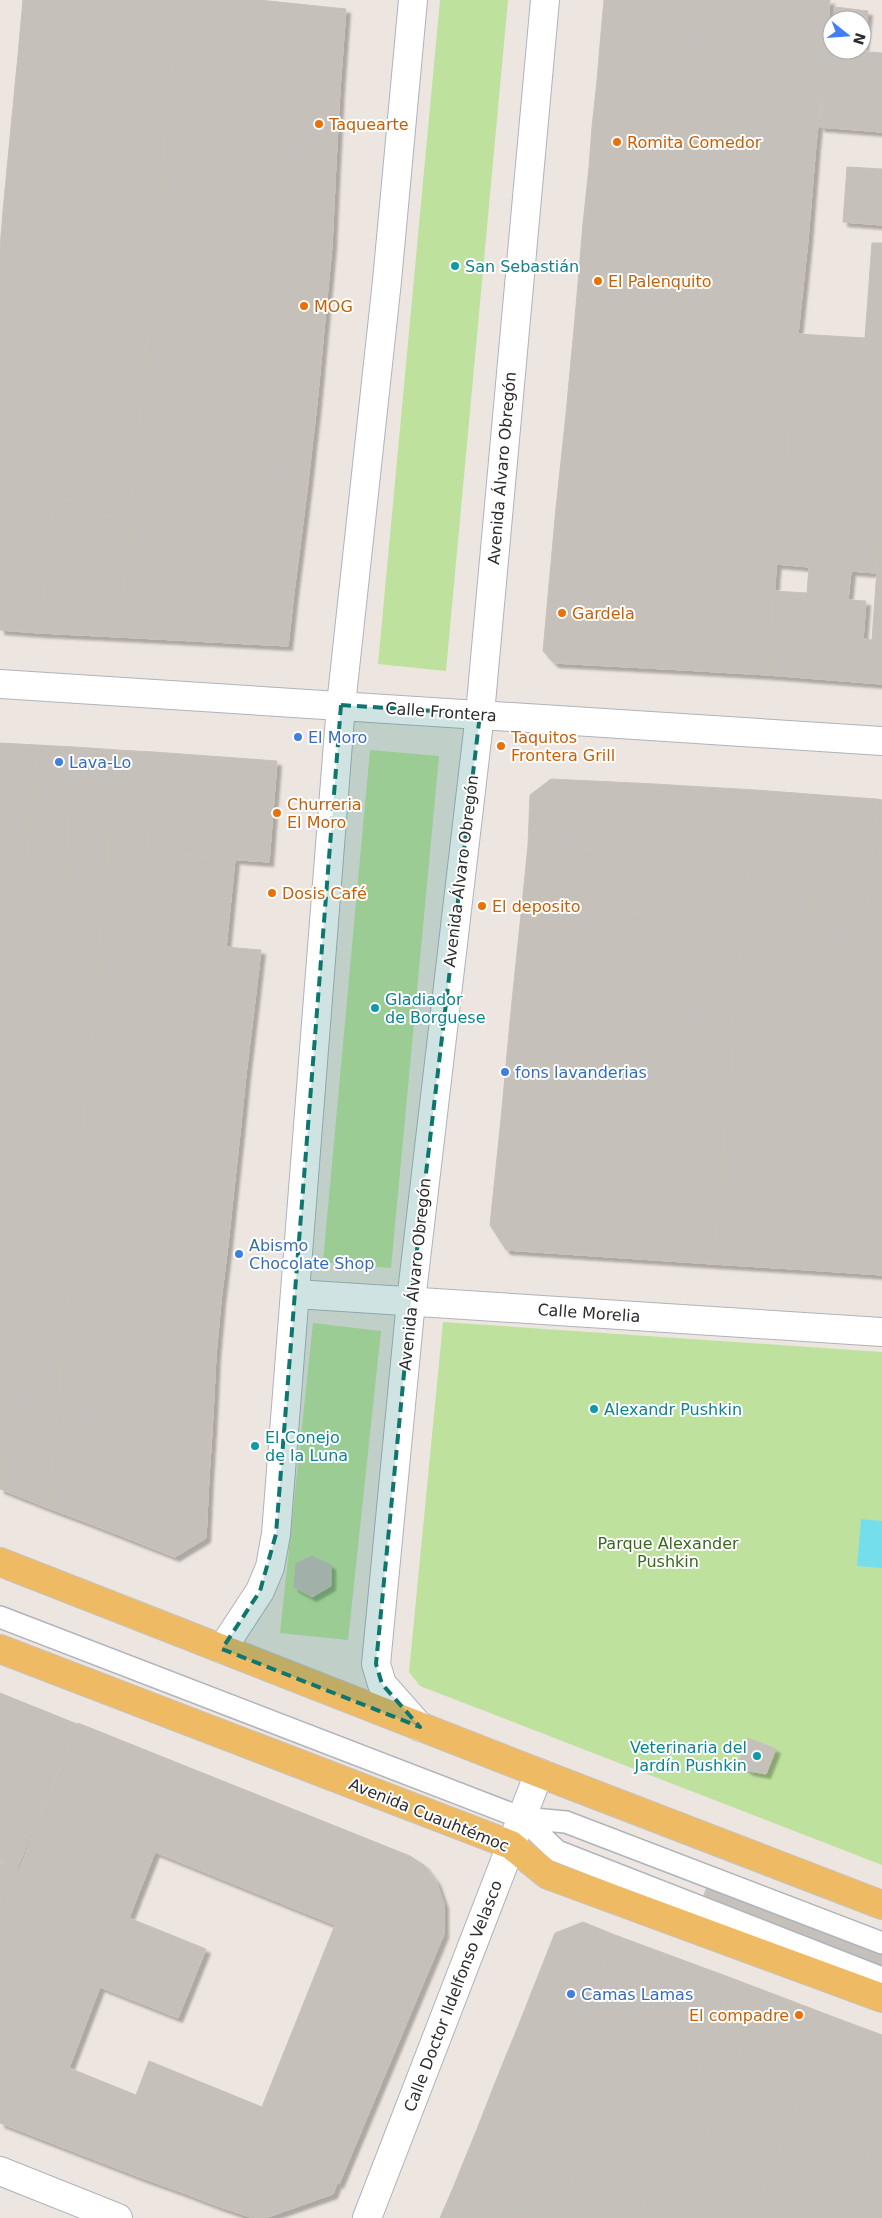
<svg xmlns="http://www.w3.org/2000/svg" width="882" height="2218" font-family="'DejaVu Sans',sans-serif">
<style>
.green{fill:#bee29d}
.water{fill:#75deec}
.building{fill:#c6c0ba;stroke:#c9c1b8;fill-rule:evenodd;filter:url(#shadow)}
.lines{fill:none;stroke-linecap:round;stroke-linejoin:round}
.lane-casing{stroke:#afb3bc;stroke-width:24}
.street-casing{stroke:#afb3bc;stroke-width:30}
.secondary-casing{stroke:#afb3bc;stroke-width:30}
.primary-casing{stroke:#c4c4c4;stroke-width:30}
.lane{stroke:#fff;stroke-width:21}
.street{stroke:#fff;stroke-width:28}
.secondary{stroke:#fff;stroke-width:28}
.primary{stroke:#eeba63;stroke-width:28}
.marked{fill:#0f766e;fill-opacity:0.2;stroke:#0f766e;stroke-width:4;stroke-dasharray:10 6;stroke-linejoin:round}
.food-dot{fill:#e8710a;stroke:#fff;stroke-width:2}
.culture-dot{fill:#0f9aa8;stroke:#fff;stroke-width:2}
.shop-dot{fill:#3f7fe0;stroke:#fff;stroke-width:2}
.labels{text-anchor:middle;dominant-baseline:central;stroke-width:4;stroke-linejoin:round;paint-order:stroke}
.food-label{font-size:16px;fill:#c56008;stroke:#fff;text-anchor:start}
.culture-label{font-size:16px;fill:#0d838f;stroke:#fff;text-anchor:start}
.street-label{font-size:16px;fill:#2c2c2c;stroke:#fff}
.shop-label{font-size:16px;fill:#366cbe;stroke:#fff;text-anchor:start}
.park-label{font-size:16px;fill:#37691c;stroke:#fff}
</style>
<defs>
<filter id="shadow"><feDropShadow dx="4.5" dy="4.5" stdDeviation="1" flood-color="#0004"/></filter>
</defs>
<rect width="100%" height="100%" fill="#ede5df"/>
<path class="green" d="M 440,0 L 508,0 L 446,671 L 378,664 Z
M 370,750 L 439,756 L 391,1268 L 323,1262 Z
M 443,1322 L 882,1352 L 882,1865 L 420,1686 L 409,1672 Z
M 313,1323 L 381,1331 L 348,1640 L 280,1633 Z"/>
<path class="water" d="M 861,1519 L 882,1521 L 882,1568 L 857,1566 Z"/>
<path class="building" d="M 23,0 L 178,0 L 172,69 L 18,55 Z
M 178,0 L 259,0 L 346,9 L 340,89 L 172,72 Z
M 604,0 L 717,0 L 714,41 L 601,33 Z
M 717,0 L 769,0 L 765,43 L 714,41 Z
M 769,0 L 830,0 L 826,48 L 765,43 Z
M 835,7 L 868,11 L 864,47 L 862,47 L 862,20 L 834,20 Z
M 601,33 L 826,48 L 821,98 L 597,81 Z
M 826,49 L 882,53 L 882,132 L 820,127 Z
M 18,55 L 172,69 L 165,141 L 11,127 Z
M 172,72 L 340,89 L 336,163 L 164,148 Z
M 597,81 L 821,98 L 816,144 L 592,127 Z
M 11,127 L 165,141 L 157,229 L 3,211 Z
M 592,127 L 683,134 L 680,173 L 589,167 Z
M 683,134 L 816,144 L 808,240 L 583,224 L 589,167 L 680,173 Z
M 164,148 L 336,163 L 332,246 L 157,229 Z
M 847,167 L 882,169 L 882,225 L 843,222 Z
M 3,211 L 157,229 L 332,246 L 317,403 L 142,386 L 150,307 L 0,293 L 0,248 Z
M 583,224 L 808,240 L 798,334 L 575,318 Z
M 872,243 L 882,243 L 882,339 L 865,338 Z
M 0,293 L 150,307 L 143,388 L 0,373 Z
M 575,318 L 798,334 L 789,429 L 566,414 Z
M 798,334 L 882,339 L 882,434 L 789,429 Z
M 0,373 L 143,388 L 130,525 L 0,473 Z
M 142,386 L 317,403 L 308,482 L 135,467 Z
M 566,414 L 789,429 L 780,519 L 556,508 Z
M 789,429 L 882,434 L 882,526 L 780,519 Z
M 135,467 L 308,482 L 301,538 L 130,523 Z
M 0,473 L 55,495 L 40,633 L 0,630 Z
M 55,495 L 130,525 L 119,637 L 40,633 Z
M 556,508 L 698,515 L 684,670 L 554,663 L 543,651 Z
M 698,515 L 780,519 L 768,675 L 684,670 Z
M 780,519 L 880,526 L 876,573 L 851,571 L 848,600 L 866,601 L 863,639 L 872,640 L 869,683 L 768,675 L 774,591 L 807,593 L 809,567 L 776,564 Z
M 130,523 L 301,538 L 294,592 L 125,577 Z
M 880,526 L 882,526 L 882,684 L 869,683 Z
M 125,577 L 294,592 L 288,646 L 119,637 Z
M 0,743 L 37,745 L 31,813 L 0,811 Z
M 37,745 L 75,747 L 64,882 L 26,879 Z
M 75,747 L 117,750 L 105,884 L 64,882 Z
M 117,750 L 154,752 L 148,853 L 109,849 Z
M 154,752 L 195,755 L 186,856 L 148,853 Z
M 195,755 L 277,761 L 269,862 L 186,856 Z
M 551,779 L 614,782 L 609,850 L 528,845 L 530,795 Z
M 614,782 L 655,784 L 649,853 L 609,850 Z
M 655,784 L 704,787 L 692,916 L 644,913 Z
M 704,787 L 756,790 L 743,919 L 692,916 Z
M 756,790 L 821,795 L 810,942 L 741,938 Z
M 821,795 L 877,799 L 868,908 L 813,904 Z
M 877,799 L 882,800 L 882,854 L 873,854 Z
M 0,811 L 31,813 L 28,847 L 0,845 Z
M 0,845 L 28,847 L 26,879 L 0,878 Z
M 528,845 L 649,853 L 644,913 L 522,905 Z
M 109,849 L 235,859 L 226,948 L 100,937 Z
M 873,854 L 882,854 L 882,909 L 868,908 Z
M 0,878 L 105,884 L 98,962 L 0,956 Z
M 813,904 L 882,909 L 882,946 L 810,942 Z
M 522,905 L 743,919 L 732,1026 L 511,1011 Z
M 100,937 L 261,950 L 253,1017 L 94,1004 Z
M 741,938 L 882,946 L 882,1036 L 732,1026 Z
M 0,956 L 98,962 L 94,1003 L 0,996 Z
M 0,996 L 94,1003 L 91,1042 L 0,1035 Z
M 94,1004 L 253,1017 L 246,1074 L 89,1061 Z
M 511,1011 L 734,1026 L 725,1136 L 501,1119 Z
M 734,1026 L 882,1036 L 882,1082 L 731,1070 Z
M 0,1035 L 91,1042 L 87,1081 L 0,1074 Z
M 89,1061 L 246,1074 L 240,1133 L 84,1121 Z
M 731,1070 L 882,1082 L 882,1127 L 726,1116 Z
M 0,1074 L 87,1081 L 73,1231 L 0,1224 Z
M 726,1116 L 822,1123 L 809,1270 L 713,1264 Z
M 501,1119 L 725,1136 L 713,1264 L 506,1250 L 490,1225 Z
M 84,1121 L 240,1133 L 234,1188 L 78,1177 Z
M 822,1123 L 882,1127 L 882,1275 L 809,1270 Z
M 78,1177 L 234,1188 L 228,1244 L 73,1234 Z
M 0,1224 L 73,1231 L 68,1290 L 0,1284 Z
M 73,1234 L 228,1244 L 221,1301 L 68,1292 Z
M 0,1284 L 68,1290 L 63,1347 L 0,1341 Z
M 68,1292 L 221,1301 L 216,1355 L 63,1346 Z
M 0,1341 L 63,1347 L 58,1403 L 0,1397 Z
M 63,1346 L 216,1355 L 214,1395 L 59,1384 Z
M 59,1384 L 214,1395 L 212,1432 L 56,1421 Z
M 0,1397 L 12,1399 L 3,1490 L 0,1489 Z
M 12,1399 L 58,1403 L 48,1508 L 3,1490 Z
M 56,1421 L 94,1424 L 83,1521 L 48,1508 Z
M 94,1424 L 127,1426 L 123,1472 L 209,1477 L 206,1538 L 175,1557 L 83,1521 Z
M 127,1426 L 212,1432 L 209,1477 L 123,1472 Z
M 312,1556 L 331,1565 L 331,1586 L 312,1597 L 294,1587 L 296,1563 Z
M 0,1693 L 77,1724 L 17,1869 L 0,1862 Z
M 78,1723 L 410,1856 L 424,1865 L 436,1881 L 444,1904 L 444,1934 L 339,2184 L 164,2119 L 142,2178 L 0,2123 L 0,1918 ZM 155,1852 L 335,1925 L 262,2107 L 149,2061 L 136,2095 L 69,2068 L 100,1987 L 178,2018 L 206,1949 L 129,1918 Z
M 748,1738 L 776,1749 L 766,1774 L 749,1771 L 738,1763 Z
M 0,1863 L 19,1871 L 0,1918 Z
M 708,1884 L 882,1940 L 882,1983 L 698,1912 Z
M 583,1922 L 615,1935 L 572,2051 L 517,2029 L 555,1933 Z
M 615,1935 L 734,1979 L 674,2136 L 556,2094 Z
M 734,1979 L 763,1990 L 703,2147 L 674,2136 Z
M 763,1990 L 831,2016 L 771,2172 L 703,2147 Z
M 831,2016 L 882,2035 L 882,2121 L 851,2201 L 771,2172 Z
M 517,2029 L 572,2051 L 556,2094 L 499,2073 Z
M 499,2073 L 600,2110 L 575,2173 L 475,2134 Z
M 600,2110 L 670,2135 L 638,2218 L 557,2218 Z
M 164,2119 L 202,2133 L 181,2192 L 142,2178 Z
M 882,2121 L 882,2218 L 844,2218 L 851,2201 Z
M 202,2133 L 242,2148 L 220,2207 L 181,2192 Z
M 475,2134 L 575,2173 L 557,2218 L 530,2218 L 453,2188 Z
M 670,2135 L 733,2158 L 710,2218 L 638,2218 Z
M 242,2148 L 337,2183 L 333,2194 L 265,2218 L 253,2218 L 220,2207 Z
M 733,2158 L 770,2171 L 752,2218 L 710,2218 Z
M 770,2171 L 851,2201 L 844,2218 L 752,2218 Z
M 453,2188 L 530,2218 L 440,2218 Z"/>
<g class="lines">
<g class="lane-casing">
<path id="lane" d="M 0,1617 L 522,1818 L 566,1822 L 882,1943
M 522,1818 L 557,1851 L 882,1978"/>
</g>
<g class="street-casing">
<path id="street" d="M 0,684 L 882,741
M 296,1294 L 882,1332
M 0,2171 L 118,2218"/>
</g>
<g class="secondary-casing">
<path id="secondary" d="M 222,1649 L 260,1591 L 270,1567 L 276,1534 L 341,705 L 387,281 L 413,0
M 420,1727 L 382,1684 L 376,1664 L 411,1301 L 480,714 L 545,0
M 367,2218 L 539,1773"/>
</g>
<g class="primary-casing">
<path id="primary" d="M 0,1562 L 539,1773 L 882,1905
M 0,1649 L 511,1845 L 548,1875 L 882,1998"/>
</g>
<use href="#lane" class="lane"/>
<use href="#street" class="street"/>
<use href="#secondary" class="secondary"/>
<use href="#primary" class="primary"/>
</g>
<path class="marked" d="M 341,705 L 480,714 L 411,1301 L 376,1664 L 382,1684 L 420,1727 L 222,1649 L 260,1591 L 276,1534 Z"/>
<g class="food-dot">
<circle cx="319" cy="124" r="5"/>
<circle cx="617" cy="142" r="5"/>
<circle cx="598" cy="281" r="5"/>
<circle cx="304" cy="306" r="5"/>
<circle cx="562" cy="613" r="5"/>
<circle cx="501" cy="746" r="5"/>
<circle cx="277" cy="813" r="5"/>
<circle cx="272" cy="893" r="5"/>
<circle cx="482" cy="906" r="5"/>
<circle cx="799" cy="2015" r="5"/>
</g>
<g class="culture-dot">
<circle cx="455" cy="266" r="5"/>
<circle cx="375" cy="1008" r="5"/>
<circle cx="594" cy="1409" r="5"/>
<circle cx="255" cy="1446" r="5"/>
<circle cx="757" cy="1756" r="5"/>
</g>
<g class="shop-dot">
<circle cx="298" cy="737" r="5"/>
<circle cx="59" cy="762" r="5"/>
<circle cx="505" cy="1072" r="5"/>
<circle cx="239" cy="1254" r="5"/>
<circle cx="571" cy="1994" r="5"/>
</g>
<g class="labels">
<g class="food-label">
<text x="329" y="124">Taquearte</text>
<text x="627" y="142">Romita Comedor</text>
<text x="608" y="281">El Palenquito</text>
<text x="314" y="306">MOG</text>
<text x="572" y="613">Gardela</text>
<text x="511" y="737">Taquitos<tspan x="511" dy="18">Frontera Grill</tspan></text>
<text x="287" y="804">Churreria<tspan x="287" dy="18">El Moro</tspan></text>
<text x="282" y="893">Dosis Café</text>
<text x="492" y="906">El deposito</text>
<text x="789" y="2015" text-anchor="end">El compadre</text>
</g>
<g class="culture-label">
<text x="465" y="266">San Sebastián</text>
<text x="385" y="999">Gladiador<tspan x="385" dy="18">de Borguese</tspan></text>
<text x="604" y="1409">Alexandr Pushkin</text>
<text x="265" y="1437">El Conejo<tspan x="265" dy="18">de la Luna</tspan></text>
<text x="747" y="1747" text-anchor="end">Veterinaria del<tspan x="747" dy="18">Jardín Pushkin</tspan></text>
</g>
<g class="street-label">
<text transform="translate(502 468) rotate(-85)">Avenida Álvaro Obregón</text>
<text transform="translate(441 712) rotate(4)">Calle Frontera</text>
<text transform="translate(461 871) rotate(-83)">Avenida Álvaro Obregón</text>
<text transform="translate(415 1274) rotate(-84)">Avenida Álvaro Obregón</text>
<text transform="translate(589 1313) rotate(4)">Calle Morelia</text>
<text transform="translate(429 1815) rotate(22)">Avenida Cuauhtémoc</text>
<text transform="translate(453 1996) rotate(-69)">Calle Doctor Ildelfonso Velasco</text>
</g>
<g class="shop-label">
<text x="308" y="737">El Moro</text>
<text x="69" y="762">Lava-Lo</text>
<text x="515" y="1072">fons lavanderias</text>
<text x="249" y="1245">Abismo<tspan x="249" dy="18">Chocolate Shop</tspan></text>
<text x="581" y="1994">Camas Lamas</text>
</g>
<g class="park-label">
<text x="668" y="1543">Parque Alexander<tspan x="668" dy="18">Pushkin</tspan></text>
</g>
</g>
<g transform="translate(847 35) rotate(107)"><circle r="24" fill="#ffffff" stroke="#ababab"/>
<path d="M0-4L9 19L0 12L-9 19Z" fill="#437ef6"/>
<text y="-8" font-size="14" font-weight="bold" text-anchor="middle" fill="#2c2c2c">N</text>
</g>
</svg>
